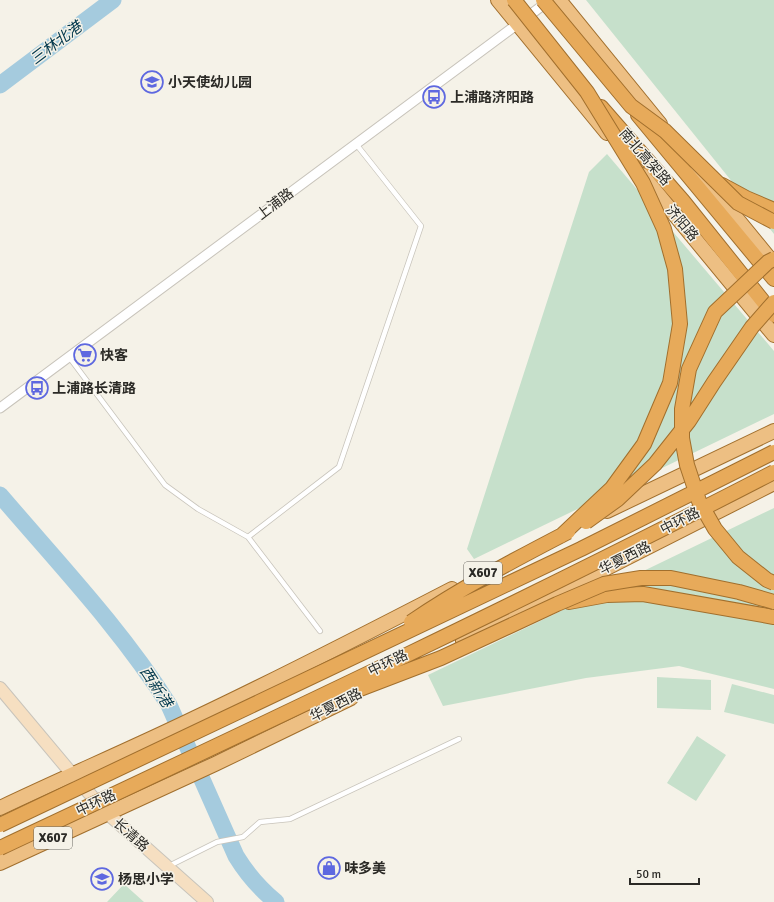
<svg xmlns="http://www.w3.org/2000/svg" width="774" height="902" font-family="Signika,'Noto Sans SC',sans-serif">
<style>
.green{fill:#c6e0cb}
.lines{fill:none;stroke-linecap:round;stroke-linejoin:round}
.river{stroke:#a5cbde;stroke-width:17}
.service-casing{stroke:#c8c4bb;stroke-width:6}
.minor-casing{stroke:#c8c4bb;stroke-width:11}
.secondary-casing{stroke:#c8c4bb;stroke-width:14}
.primary-casing{stroke:#a16f2d;stroke-width:16}
.trunk-casing{stroke:#a16f2d;stroke-width:16}
.service{stroke:#fff;stroke-width:4.5}
.minor{stroke:#fff;stroke-width:9}
.secondary{stroke:#f6dfc1;stroke-width:12}
.primary{stroke:#edbf83;stroke-width:14}
.trunk{stroke:#e7aa5a;stroke-width:14}
.trunk-bridge-casing{stroke:#a16f2d;stroke-width:16;stroke-linecap:butt}
.trunk-bridge{stroke:#e7aa5a;stroke-width:14}
.labels{text-anchor:middle;dominant-baseline:central;stroke-width:3;stroke-linejoin:round;paint-order:stroke}
.shield{fill:#f5f2e8;stroke:#686660;stroke-width:1}
.shield-label{font-size:13px;font-weight:bold;fill:#2b2a26}
.poi-label{font-size:14px;font-weight:bold;fill:#2b2a26;stroke:#f5f2e8;text-anchor:start}
.street-label{font-size:14px;fill:#2b2a26;stroke:#f5f2e8}
.water-label{font-size:15px;font-style:italic;fill:#01374c;stroke:#f5f2e8}
</style>
<rect width="100%" height="100%" fill="#f5f2e8"/>
<path class="green" d="M 586,0 L 774,0 L 774,234 Z
M 607,154 L 774,351 L 774,414 L 474,559 L 467,549 L 589,172 Z
M 774,508 L 774,689 L 679,666 L 586,678 L 443,706 L 428,675 Z
M 657,677 L 711,680 L 711,710 L 657,708 Z
M 732,684 L 774,695 L 774,724 L 724,712 Z
M 697,736 L 726,755 L 696,801 L 667,783 Z
M 124,884 L 144,902 L 107,902 Z"/>
<g class="lines">
<path class="river" d="M 0,85 L 113,0
M 0,495 C 58,563 121,629 169,705 L 236,856 C 247,874 259,888 276,902"/>
<g class="service-casing">
<path id="service" d="M 69,357 L 165,485 L 198,509 L 248,537 L 320,631
M 248,537 L 339,467 L 421,226 L 356,144
M 169,866 L 217,842 L 243,837 L 260,822 L 290,819 L 459,739"/>
</g>
<g class="minor-casing">
<path id="minor" d="M 0,408 L 550,0"/>
</g>
<g class="secondary-casing">
<path id="secondary" d="M 0,688 L 72,774 L 107,813 L 207,902"/>
</g>
<g class="primary-casing">
<path id="primary" d="M 498,0 L 607,133
M 559,0 L 660,124
M 697,170 L 774,264
M 642,175 L 774,335
M 607,511 L 774,431
M 463,641 L 774,483
M 0,808 C 65,777 131,749 195,718 C 282,677 367,633 452,589
M 0,863 L 215,764 L 351,698"/>
</g>
<g class="trunk-casing">
<path id="trunk" d="M 601,107 L 683,201 L 774,315
M 638,115 L 774,279
M 722,185 L 746,198 L 774,210
M 569,602 L 607,595 L 643,594 L 774,617"/>
</g>
<use href="#service" class="service"/>
<use href="#minor" class="minor"/>
<use href="#secondary" class="secondary"/>
<use href="#primary" class="primary"/>
<use href="#trunk" class="trunk"/>
<g class="trunk-bridge-casing">
<path id="trunk-bridge" d="M 514,0 L 587,92 L 643,183 L 664,229 L 675,269 L 680,324 L 670,383 L 644,444 L 612,488 L 561,536
M 543,0 L 631,106 L 665,131 L 738,203 L 774,222
M 774,259 L 768,262 L 715,312 L 689,369 L 682,409 L 682,438 L 687,465 L 699,501 L 715,529 L 738,557 L 767,580 L 774,583
M 586,522 L 618,499 L 655,464 L 689,421 L 714,382 L 752,327 L 774,302
M 411,622 C 461,588 514,560 568,532
M 326,702 L 441,658 L 557,604 L 604,584 L 641,578 L 671,578 L 739,592 L 774,602
M 0,825 L 581,549 L 774,452
M 0,848 C 259,726 519,604 774,472"/>
</g>
<use href="#trunk-bridge" class="trunk-bridge"/>
</g>
<defs>
<g id="school-ring" transform="scale(1.15)"><circle r="9.5" fill="#f5f2e8" stroke="#5e68e0" stroke-width="1.5"/><path d="M0-5L7-2L0 1L-7-2ZM-4 1L0 2.5L4 1V4Q0 6-4 4Z" fill="#5e68e0"/></g>
<g id="bus-ring" transform="scale(1.15)"><circle r="9.5" fill="#f5f2e8" stroke="#5e68e0" stroke-width="1.5"/><path d="M-5-6H5V4H4V6H2V4H-2V6H-4V4H-5ZM-3.5-4V0h7V-4ZM-3.5 1.2v1.5H-2V1.2ZM2 1.2v1.5H3.5V1.2Z" fill="#5e68e0"/></g>
<g id="supermarket-ring" transform="scale(1.15)"><circle r="9.5" fill="#f5f2e8" stroke="#5e68e0" stroke-width="1.5"/><path d="M-6-5.5h2.5l.6 2H6L4.5 2H-2.5L-4.4-4H-6ZM-1.5 3.2a1.3 1.3 0 1 0 .1 0ZM3 3.2a1.3 1.3 0 1 0 .1 0Z" fill="#5e68e0"/></g>
<g id="shop-ring" transform="scale(1.15)"><circle r="9.5" fill="#f5f2e8" stroke="#5e68e0" stroke-width="1.5"/><path d="M-5-2.5h2.3a2.7 3.5 0 0 1 5.4 0H5L5.5 6h-11ZM-1.5-2.5h3a1.5 2.3 0 0 0-3 0Z" fill="#5e68e0"/></g>
</defs>
<g fill-rule="evenodd">
<use href="#school-ring" x="152" y="82"/>
<use href="#bus-ring" x="434" y="97"/>
<use href="#supermarket-ring" x="85" y="355"/>
<use href="#bus-ring" x="37" y="388"/>
<use href="#shop-ring" x="329" y="868"/>
<use href="#school-ring" x="102" y="879"/>
</g>
<g class="labels">
<g class="shield">
<rect x="464" y="562" width="38" height="22" rx="3"/>
<rect x="34" y="827" width="38" height="22" rx="3"/>
</g>
<g class="shield-label">
<text x="483" y="573">X607</text>
<text x="53" y="838">X607</text>
</g>
<g class="poi-label">
<text x="168" y="82">小天使幼儿园</text>
<text x="450" y="97">上浦路济阳路</text>
<text x="100" y="355">快客</text>
<text x="52" y="388">上浦路长清路</text>
<text x="344" y="868">味多美</text>
<text x="118" y="879">杨思小学</text>
</g>
<g class="street-label">
<text transform="translate(645 157) rotate(49)">南北高架路</text>
<text transform="translate(275 204) rotate(-37)">上浦路</text>
<text transform="translate(682 223) rotate(50)">济阳路</text>
<text transform="translate(680 521) rotate(-27)">中环路</text>
<text transform="translate(625 558) rotate(-27)">华夏西路</text>
<text transform="translate(388 663) rotate(-26)">中环路</text>
<text transform="translate(336 705) rotate(-27)">华夏西路</text>
<text transform="translate(96 803) rotate(-25)">中环路</text>
<text transform="translate(131 835) rotate(41)">长清路</text>
</g>
<g class="water-label">
<text transform="translate(56 43) rotate(-37)">三林北港</text>
<text transform="translate(156 687) rotate(57)">西新港</text>
</g>
</g>
<path d="M630 878v6h69v-6" fill="none" stroke="#2b2a26" stroke-width="2"/>
<text x="636" y="878" font-size="12" fill="#2b2a26" stroke="#f5f2e8" stroke-width="3" paint-order="stroke">50 m</text>
</svg>
